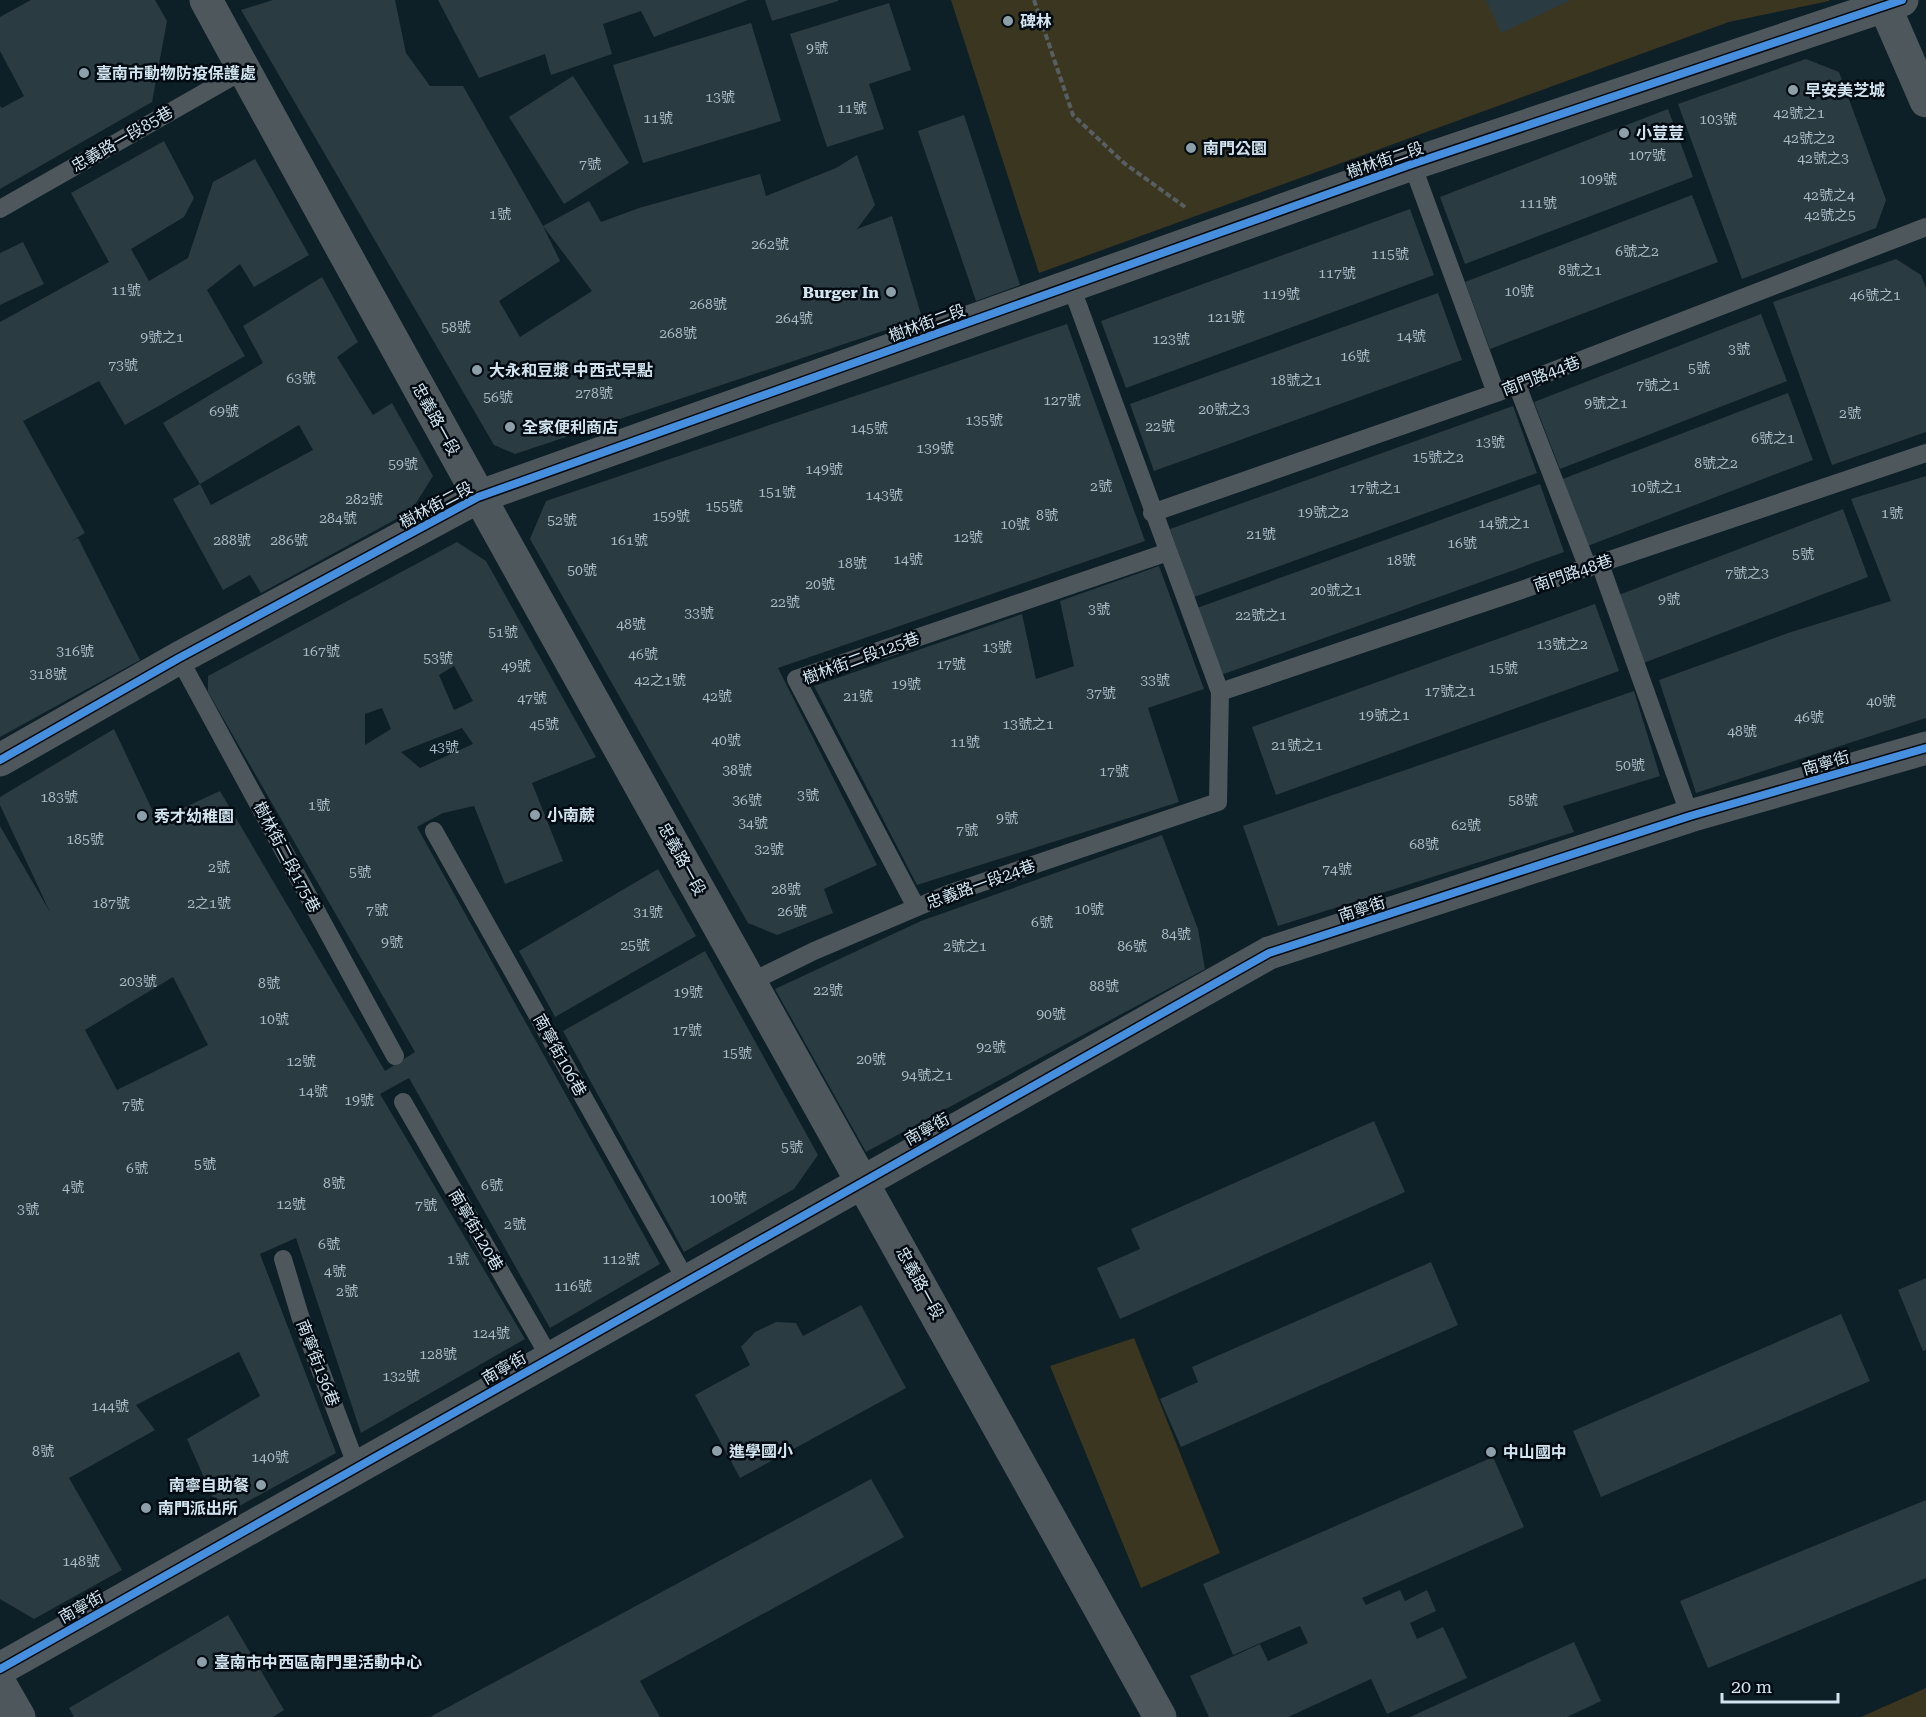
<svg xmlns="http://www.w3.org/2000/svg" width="1926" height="1717" font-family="'Roboto Serif','Noto Sans TC',serif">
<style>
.green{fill:#3b361f}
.building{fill:#2b3b42;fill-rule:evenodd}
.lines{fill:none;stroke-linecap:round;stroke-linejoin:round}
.path{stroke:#575f63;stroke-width:4;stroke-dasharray:6 3;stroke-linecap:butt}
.service{stroke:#4e575c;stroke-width:18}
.minor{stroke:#4e575c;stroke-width:33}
.tertiary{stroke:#4e575c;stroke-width:33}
.cycleway-casing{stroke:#020b12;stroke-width:11}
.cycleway{stroke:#468fdf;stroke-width:8}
.poi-dot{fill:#8d9fa9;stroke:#020b12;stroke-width:2}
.labels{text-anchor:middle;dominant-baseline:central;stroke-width:5;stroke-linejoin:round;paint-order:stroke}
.number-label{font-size:14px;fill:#a8bac4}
.poi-label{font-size:16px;font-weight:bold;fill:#d2e4ef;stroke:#020b12;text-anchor:start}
.street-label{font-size:16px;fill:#d2e4ef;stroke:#020b12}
</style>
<rect width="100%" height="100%" fill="#0d1f27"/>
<path class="green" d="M 951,0 L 1829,0 L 1829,1 L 1729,22 L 1039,273 Z
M 1134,1338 L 1220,1553 L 1141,1588 L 1050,1366 Z
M 1926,1688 L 1926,1717 L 1861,1717 Z"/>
<path class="building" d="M 31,0 L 155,0 L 167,21 L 152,102 L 0,189 L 0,106 L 2,108 L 24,96 L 0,51 L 0,17 Z
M 273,0 L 395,0 L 406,53 L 430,86 L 463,86 L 543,226 L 589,201 L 601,222 L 639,208 L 760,174 L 766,196 L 836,168 L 857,155 L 875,205 L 857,229 L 892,216 L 922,318 L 515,454 L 494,445 L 241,10 ZM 543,226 L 592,291 L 520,337 L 499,301 L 560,261 Z
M 438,0 L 748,0 L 654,37 L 641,11 L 603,24 L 612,54 L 551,75 L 545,54 L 479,78 Z
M 765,0 L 838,0 L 838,1 L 772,21 Z
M 1486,0 L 1571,0 L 1501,33 Z
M 889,3 L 911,70 L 869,84 L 884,129 L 827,147 L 790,34 Z
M 751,23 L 781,121 L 643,163 L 613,65 Z
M 1806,59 L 1839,72 L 1886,200 L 1876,228 L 1742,279 L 1678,104 Z
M 573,76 L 629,163 L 564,204 L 509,117 Z
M 1668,109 L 1693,177 L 1465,264 L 1440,197 Z
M 964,115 L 1020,285 L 976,301 L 918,131 Z
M 164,141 L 194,198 L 184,217 L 131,249 L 149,281 L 188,258 L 213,182 L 255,159 L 309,255 L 254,287 L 240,264 L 207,290 L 245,356 L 157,407 L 125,425 L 99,381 L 23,421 L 85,533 L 70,542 L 78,538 L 140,660 L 0,737 L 0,322 L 109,262 L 71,193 Z
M 1692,195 L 1718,262 L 1490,349 L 1465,282 Z
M 1410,209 L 1434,275 L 1126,388 L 1101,321 Z
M 23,242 L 44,284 L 0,305 L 0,253 Z
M 1896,259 L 1921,275 L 1926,288 L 1926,432 L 1832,465 L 1773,302 Z
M 322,277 L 358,342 L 337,357 L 373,415 L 392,403 L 433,476 L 411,511 L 261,593 L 250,575 L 223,590 L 173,499 L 200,484 L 163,423 L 263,363 L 243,326 ZM 299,425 L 313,450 L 211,505 L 200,484 Z
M 1438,293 L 1462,360 L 1154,471 L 1130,404 Z
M 1761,314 L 1787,381 L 1560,469 L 1534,402 Z
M 1067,324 L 1145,541 L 778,668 L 877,865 L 824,889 L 833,913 L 777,935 L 748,923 L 530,539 L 546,501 Z
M 1788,393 L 1813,460 L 1585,547 L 1560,480 Z
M 1513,406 L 1537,473 L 1194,597 L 1170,529 Z
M 1926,476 L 1926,718 L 1696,793 L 1659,680 L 1788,633 L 1891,601 L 1851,499 Z
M 1540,484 L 1564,552 L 1221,675 L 1197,608 Z
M 1843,509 L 1868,577 L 1641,664 L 1616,596 Z
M 457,542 L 486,561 L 596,757 L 532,783 L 563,861 L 505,884 L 474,806 L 443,813 L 417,827 L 660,1264 L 550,1328 L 409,1078 L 380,1094 L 525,1339 L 361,1433 L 296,1238 L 260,1254 L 336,1453 L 221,1516 L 187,1439 L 260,1396 L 239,1352 L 136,1405 L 155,1430 L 69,1478 L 122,1570 L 34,1619 L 0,1599 L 0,826 L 50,912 L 0,805 L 0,797 L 114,729 L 157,820 L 220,791 L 385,1071 L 415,1052 L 208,692 L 208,676 ZM 454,666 L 473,701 L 454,710 L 439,675 ZM 382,708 L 391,729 L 365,745 L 365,714 ZM 462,728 L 473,744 L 420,768 L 401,752 ZM 173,977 L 208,1045 L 117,1090 L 85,1030 Z
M 1159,566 L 1204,689 L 1148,708 L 1179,802 L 917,885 L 814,686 L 1022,614 L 1036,679 L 1074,666 L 1060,601 Z
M 1595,604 L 1619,671 L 1276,795 L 1252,727 Z
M 1634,691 L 1660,776 L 1563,806 L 1574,832 L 1278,926 L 1243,826 Z
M 1162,835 L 1198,929 L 1205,969 L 866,1152 L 775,989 L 921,921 Z
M 658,869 L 696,936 L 555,1017 L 519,951 Z
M 705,951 L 818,1155 L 794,1189 L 684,1252 L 563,1031 Z
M 1374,1121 L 1405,1192 L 1120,1319 L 1097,1268 L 1140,1249 L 1131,1229 Z
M 1431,1262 L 1458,1325 L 1181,1447 L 1160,1399 L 1198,1382 L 1192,1367 Z
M 1926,1278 L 1926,1350 L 1923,1351 L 1898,1290 Z
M 861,1305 L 906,1388 L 740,1478 L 695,1395 L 750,1365 L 741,1347 L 755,1332 L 776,1322 L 796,1323 L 803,1336 Z
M 1841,1314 L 1870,1381 L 1601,1497 L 1573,1431 Z
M 1493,1457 L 1524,1527 L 1362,1598 L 1366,1605 L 1400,1590 L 1405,1601 L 1427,1590 L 1436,1611 L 1410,1623 L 1417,1639 L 1443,1627 L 1467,1678 L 1387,1714 L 1371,1679 L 1288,1717 L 1209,1717 L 1190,1676 L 1260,1644 L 1268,1661 L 1308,1643 L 1300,1626 L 1233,1655 L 1203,1584 Z
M 871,1479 L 904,1537 L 640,1681 L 660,1717 L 430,1717 Z
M 1926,1500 L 1926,1578 L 1708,1668 L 1680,1601 Z
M 228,1615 L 284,1710 L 273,1717 L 74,1717 L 69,1708 Z
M 1574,1642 L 1601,1701 L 1567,1717 L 1410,1717 Z"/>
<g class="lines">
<path class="path" d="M 1034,0 L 1073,115 L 1124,163 L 1185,207"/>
<path class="service" d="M 1412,164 L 1496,393
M 0,209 L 244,70
M 1517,385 L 1588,568
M 1152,513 L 1496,393 L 1926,227
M 1600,564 L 1690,816
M 179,658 L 395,1056
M 1220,692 L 1926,453
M 434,831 L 686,1280
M 916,907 L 796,679 L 1168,552
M 751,982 L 814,951 L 948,894 L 1218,802 L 1220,692 L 1071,286
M 403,1102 L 550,1358
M 283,1259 L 300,1316 L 357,1467"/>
<path class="minor" d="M 0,760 L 179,658 L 478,497 L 1412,164 L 1902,0
M 0,1669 L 1269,953 L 1690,816 L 1926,748"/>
<path class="tertiary" d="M 206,0 C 519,575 843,1144 1160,1717
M 1882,0 L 1926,101
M 0,1684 L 19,1717"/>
<g class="cycleway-casing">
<path id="cycleway" d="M 0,760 L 179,658 L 478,497 L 1412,164 L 1902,0
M 0,1669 L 1269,953 L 1690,816 L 1926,748"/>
</g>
<use href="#cycleway" class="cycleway"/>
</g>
<g class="poi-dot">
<circle cx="1008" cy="21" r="6"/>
<circle cx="84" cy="73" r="6"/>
<circle cx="1793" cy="90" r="6"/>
<circle cx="1624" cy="133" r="6"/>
<circle cx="1191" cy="148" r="6"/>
<circle cx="891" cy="292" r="6"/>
<circle cx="477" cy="370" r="6"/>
<circle cx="510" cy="427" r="6"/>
<circle cx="535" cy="815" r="6"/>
<circle cx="142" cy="816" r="6"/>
<circle cx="717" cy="1451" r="6"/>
<circle cx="1491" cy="1452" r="6"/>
<circle cx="261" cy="1485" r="6"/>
<circle cx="146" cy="1508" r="6"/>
<circle cx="202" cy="1662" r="6"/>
</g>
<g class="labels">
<g class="number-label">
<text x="817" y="48">9號</text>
<text x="720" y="97">13號</text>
<text x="852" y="108">11號</text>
<text x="1799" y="113">42號之1</text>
<text x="658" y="118">11號</text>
<text x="1718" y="119">103號</text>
<text x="1809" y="138">42號之2</text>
<text x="1647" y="155">107號</text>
<text x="1823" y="158">42號之3</text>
<text x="590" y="164">7號</text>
<text x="1598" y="179">109號</text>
<text x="1829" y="195">42號之4</text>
<text x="1538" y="203">111號</text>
<text x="500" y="214">1號</text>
<text x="1830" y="215">42號之5</text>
<text x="770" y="244">262號</text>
<text x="1637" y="251">6號之2</text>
<text x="1390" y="254">115號</text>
<text x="1580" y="270">8號之1</text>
<text x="1337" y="273">117號</text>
<text x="126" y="290">11號</text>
<text x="1519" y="291">10號</text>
<text x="1281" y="294">119號</text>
<text x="1875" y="295">46號之1</text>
<text x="708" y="304">268號</text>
<text x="1226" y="317">121號</text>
<text x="794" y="318">264號</text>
<text x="456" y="327">58號</text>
<text x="678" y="333">268號</text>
<text x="1411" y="336">14號</text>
<text x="162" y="337">9號之1</text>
<text x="1171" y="339">123號</text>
<text x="1739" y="349">3號</text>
<text x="1355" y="356">16號</text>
<text x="123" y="365">73號</text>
<text x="1699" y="368">5號</text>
<text x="301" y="378">63號</text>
<text x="1296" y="380">18號之1</text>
<text x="1658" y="385">7號之1</text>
<text x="594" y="393">278號</text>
<text x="498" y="397">56號</text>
<text x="1062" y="400">127號</text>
<text x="1606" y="403">9號之1</text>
<text x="1224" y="409">20號之3</text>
<text x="224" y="411">69號</text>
<text x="1850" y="413">2號</text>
<text x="984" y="420">135號</text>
<text x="1160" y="426">22號</text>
<text x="869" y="428">145號</text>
<text x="1773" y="438">6號之1</text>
<text x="1490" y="442">13號</text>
<text x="935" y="448">139號</text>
<text x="1438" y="457">15號之2</text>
<text x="1716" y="463">8號之2</text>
<text x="403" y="464">59號</text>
<text x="824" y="469">149號</text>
<text x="1101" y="486">2號</text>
<text x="1656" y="487">10號之1</text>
<text x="1375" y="488">17號之1</text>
<text x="777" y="492">151號</text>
<text x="884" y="495">143號</text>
<text x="364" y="499">282號</text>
<text x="724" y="506">155號</text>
<text x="1323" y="512">19號之2</text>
<text x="1892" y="513">1號</text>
<text x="1047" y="515">8號</text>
<text x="671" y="516">159號</text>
<text x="338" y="518">284號</text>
<text x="562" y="520">52號</text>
<text x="1504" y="523">14號之1</text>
<text x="1015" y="524">10號</text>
<text x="1261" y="534">21號</text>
<text x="968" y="537">12號</text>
<text x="232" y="540">288號</text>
<text x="289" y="540">286號</text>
<text x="629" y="540">161號</text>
<text x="1462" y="543">16號</text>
<text x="1803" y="554">5號</text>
<text x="908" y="559">14號</text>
<text x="1401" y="560">18號</text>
<text x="852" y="563">18號</text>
<text x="582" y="570">50號</text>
<text x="1747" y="573">7號之3</text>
<text x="820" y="584">20號</text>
<text x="1336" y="590">20號之1</text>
<text x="1669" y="599">9號</text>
<text x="785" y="602">22號</text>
<text x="1099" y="609">3號</text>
<text x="699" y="613">33號</text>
<text x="1261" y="615">22號之1</text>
<text x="631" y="624">48號</text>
<text x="503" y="632">51號</text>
<text x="1562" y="644">13號之2</text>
<text x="997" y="647">13號</text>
<text x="75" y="651">316號</text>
<text x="321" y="651">167號</text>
<text x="643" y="654">46號</text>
<text x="438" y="658">53號</text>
<text x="951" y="664">17號</text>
<text x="516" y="666">49號</text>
<text x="1503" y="668">15號</text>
<text x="48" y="674">318號</text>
<text x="660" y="680">42之1號</text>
<text x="1155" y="680">33號</text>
<text x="906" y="684">19號</text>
<text x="1450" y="691">17號之1</text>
<text x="1101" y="693">37號</text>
<text x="717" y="696">42號</text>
<text x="858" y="696">21號</text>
<text x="532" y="698">47號</text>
<text x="1881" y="701">40號</text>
<text x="1384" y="715">19號之1</text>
<text x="1809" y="717">46號</text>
<text x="544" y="724">45號</text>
<text x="1028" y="724">13號之1</text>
<text x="1742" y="731">48號</text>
<text x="726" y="740">40號</text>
<text x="965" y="742">11號</text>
<text x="1297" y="745">21號之1</text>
<text x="444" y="747">43號</text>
<text x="1630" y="765">50號</text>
<text x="737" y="770">38號</text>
<text x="1114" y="771">17號</text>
<text x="808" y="795">3號</text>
<text x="59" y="797">183號</text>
<text x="747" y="800">36號</text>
<text x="1523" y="800">58號</text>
<text x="319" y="805">1號</text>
<text x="1007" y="818">9號</text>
<text x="753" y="823">34號</text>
<text x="1466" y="825">62號</text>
<text x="967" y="830">7號</text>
<text x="85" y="839">185號</text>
<text x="1424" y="844">68號</text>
<text x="769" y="849">32號</text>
<text x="219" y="867">2號</text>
<text x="1337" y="869">74號</text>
<text x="360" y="872">5號</text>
<text x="786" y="889">28號</text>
<text x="111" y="903">187號</text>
<text x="209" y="903">2之1號</text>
<text x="1089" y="909">10號</text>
<text x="377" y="910">7號</text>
<text x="792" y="911">26號</text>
<text x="648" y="912">31號</text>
<text x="1042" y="922">6號</text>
<text x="1176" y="934">84號</text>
<text x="392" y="942">9號</text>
<text x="635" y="945">25號</text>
<text x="965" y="946">2號之1</text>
<text x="1132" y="946">86號</text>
<text x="138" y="981">203號</text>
<text x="269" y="983">8號</text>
<text x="1104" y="986">88號</text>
<text x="828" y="990">22號</text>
<text x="688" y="992">19號</text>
<text x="1051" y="1014">90號</text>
<text x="274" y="1019">10號</text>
<text x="687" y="1030">17號</text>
<text x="991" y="1047">92號</text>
<text x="737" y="1053">15號</text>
<text x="871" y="1059">20號</text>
<text x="301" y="1061">12號</text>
<text x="927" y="1075">94號之1</text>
<text x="313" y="1091">14號</text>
<text x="359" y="1100">19號</text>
<text x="133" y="1105">7號</text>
<text x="792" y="1147">5號</text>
<text x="205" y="1164">5號</text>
<text x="137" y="1168">6號</text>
<text x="334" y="1183">8號</text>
<text x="492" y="1185">6號</text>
<text x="73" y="1187">4號</text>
<text x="728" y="1198">100號</text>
<text x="291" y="1204">12號</text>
<text x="426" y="1205">7號</text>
<text x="28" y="1209">3號</text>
<text x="515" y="1224">2號</text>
<text x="329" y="1244">6號</text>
<text x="458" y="1259">1號</text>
<text x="621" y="1259">112號</text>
<text x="335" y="1271">4號</text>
<text x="573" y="1286">116號</text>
<text x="347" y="1291">2號</text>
<text x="491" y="1333">124號</text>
<text x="438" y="1354">128號</text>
<text x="401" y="1376">132號</text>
<text x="110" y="1406">144號</text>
<text x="43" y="1451">8號</text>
<text x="270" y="1457">140號</text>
<text x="81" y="1561">148號</text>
</g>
<g class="poi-label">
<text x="1020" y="21">碑林</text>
<text x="96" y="73">臺南市動物防疫保護處</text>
<text x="1805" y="90">早安美芝城</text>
<text x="1636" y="133">小荳荳</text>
<text x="1203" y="148">南門公園</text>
<text x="879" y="292" text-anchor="end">Burger In</text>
<text x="489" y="370">大永和豆漿 中西式早點</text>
<text x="522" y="427">全家便利商店</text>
<text x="547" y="815">小南蕨</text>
<text x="154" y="816">秀才幼稚園</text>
<text x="729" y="1451">進學國小</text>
<text x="1503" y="1452">中山國中</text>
<text x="249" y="1485" text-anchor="end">南寧自助餐</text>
<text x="158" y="1508">南門派出所</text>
<text x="214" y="1662">臺南市中西區南門里活動中心</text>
</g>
<g class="street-label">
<text transform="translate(122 139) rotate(-30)">忠義路一段85巷</text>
<text transform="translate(1385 160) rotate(-19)">樹林街二段</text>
<text transform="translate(927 323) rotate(-20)">樹林街二段</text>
<text transform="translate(1541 376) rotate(-21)">南門路44巷</text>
<text transform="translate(436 419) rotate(61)">忠義路一段</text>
<text transform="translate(436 505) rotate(-28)">樹林街二段</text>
<text transform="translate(1573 573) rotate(-19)">南門路48巷</text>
<text transform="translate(861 658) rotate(-20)">樹林街二段125巷</text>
<text transform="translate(1826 763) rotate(-16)">南寧街</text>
<text transform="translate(287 857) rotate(62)">樹林街二段175巷</text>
<text transform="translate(682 859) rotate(61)">忠義路一段</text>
<text transform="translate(981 884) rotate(-20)">忠義路一段24巷</text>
<text transform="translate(1362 909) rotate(-18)">南寧街</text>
<text transform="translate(560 1055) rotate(61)">南寧街106巷</text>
<text transform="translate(927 1129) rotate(-29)">南寧街</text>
<text transform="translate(476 1230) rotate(60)">南寧街120巷</text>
<text transform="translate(920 1283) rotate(61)">忠義路一段</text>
<text transform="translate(318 1363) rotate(69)">南寧街136巷</text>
<text transform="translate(504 1368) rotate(-30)">南寧街</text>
<text transform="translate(81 1607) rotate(-29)">南寧街</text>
</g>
</g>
<path d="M1722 1693v9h116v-9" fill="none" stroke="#d2e4ef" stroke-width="3"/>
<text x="1731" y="1693" font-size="18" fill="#d2e4ef" stroke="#020b12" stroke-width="4.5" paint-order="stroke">20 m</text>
</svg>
